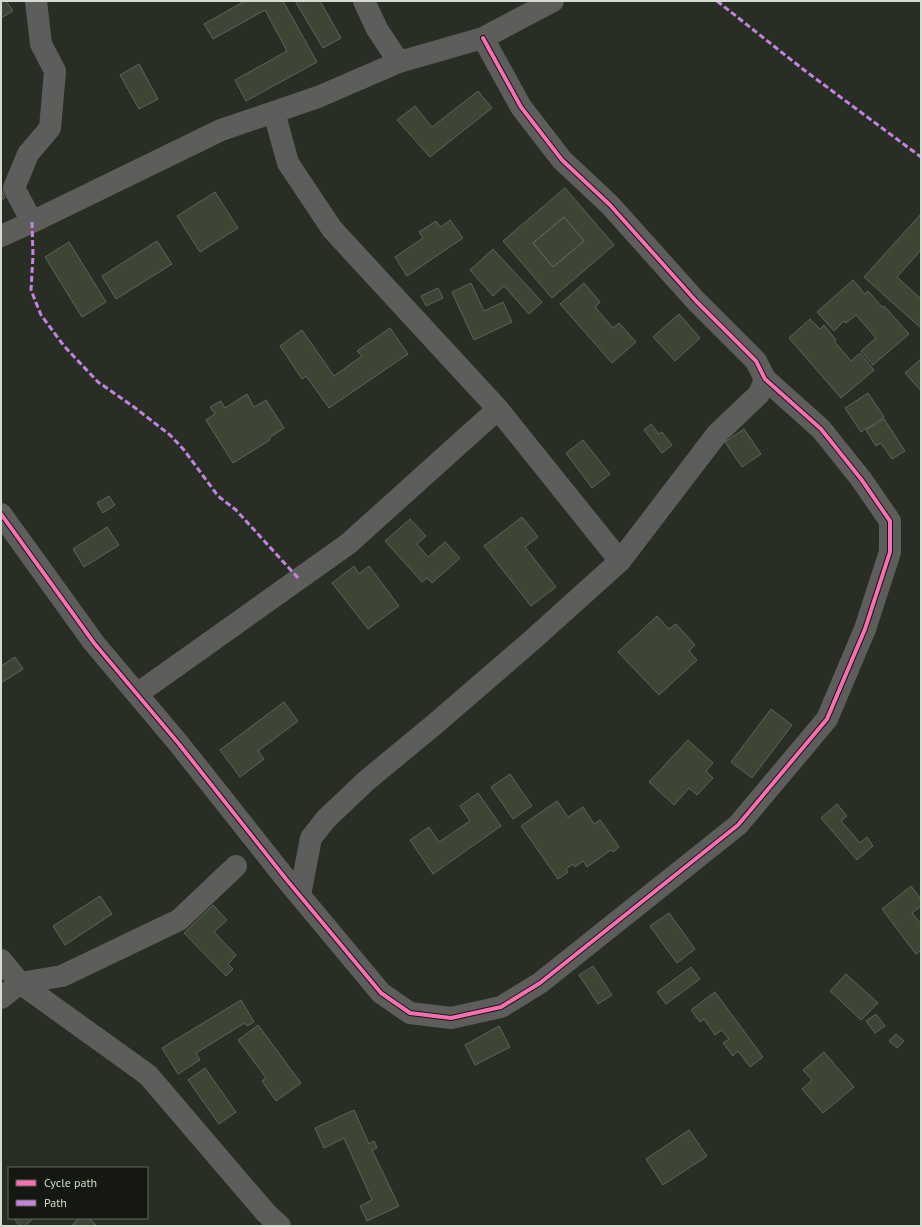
<svg xmlns="http://www.w3.org/2000/svg" width="922" height="1227" font-family="'PT Sans',sans-serif">
<style>
.building{fill:#3d4535;stroke:#60645d;fill-rule:evenodd}
.lines{fill:none;stroke-linecap:round;stroke-linejoin:round}
.street{stroke:#5d5e5b;stroke-width:22}
.quiet{stroke:#c483df;stroke-width:3;stroke-dasharray:6 3;stroke-linecap:butt}
.cycleway-casing{stroke:#141811;stroke-width:6}
.cycleway{stroke:#f96db3;stroke-width:4}
</style>
<rect width="100%" height="100%" fill="#292e25"/>
<path class="building" d="M 1,1 L 6,1 L 13,11 L 1,18 Z
M 245,1 L 283,1 L 317,62 L 246,101 L 235,80 L 287,51 L 265,10 L 213,39 L 204,24 Z
M 295,1 L 320,1 L 341,38 L 323,48 Z
M 139,64 L 158,99 L 139,109 L 120,75 Z
M 478,91 L 492,108 L 430,157 L 397,120 L 415,106 L 432,127 Z
M 565,188 L 614,245 L 552,298 L 503,241 ZM 564,217 L 584,241 L 553,267 L 533,243 Z
M 1,189 L 5,198 L 1,200 Z
M 215,192 L 238,228 L 200,252 L 177,216 Z
M 921,214 L 921,250 L 897,277 L 920,298 L 921,296 L 921,328 L 864,277 Z
M 564,217 L 584,241 L 553,267 L 533,243 Z
M 450,220 L 463,238 L 407,276 L 395,257 L 423,238 L 419,232 L 436,221 L 441,227 Z
M 157,241 L 172,264 L 116,299 L 102,276 Z
M 69,242 L 106,302 L 82,317 L 45,257 Z
M 493,249 L 542,302 L 529,314 L 504,286 L 493,296 L 470,270 Z
M 853,280 L 865,294 L 868,291 L 882,307 L 884,306 L 909,334 L 873,365 L 861,351 L 876,338 L 856,315 L 846,323 L 844,321 L 834,331 L 817,312 Z
M 471,283 L 484,311 L 503,302 L 512,322 L 474,340 L 452,292 Z
M 584,283 L 600,302 L 595,307 L 613,328 L 619,323 L 636,342 L 612,363 L 560,304 Z
M 438,288 L 443,298 L 426,306 L 421,296 Z
M 679,314 L 700,338 L 675,361 L 653,337 Z
M 810,319 L 820,329 L 824,325 L 836,340 L 834,341 L 851,361 L 860,353 L 874,370 L 841,398 L 789,338 Z
M 390,328 L 408,354 L 329,408 L 306,376 L 302,379 L 280,346 L 302,330 L 334,376 L 362,356 L 357,351 Z
M 921,359 L 921,391 L 905,373 Z
M 868,393 L 884,417 L 861,432 L 845,408 Z
M 247,394 L 254,407 L 266,400 L 284,428 L 269,438 L 270,440 L 233,463 L 206,420 L 215,414 L 210,407 L 221,401 L 225,408 Z
M 884,419 L 905,451 L 892,459 L 881,443 L 876,446 L 866,430 Z
M 651,424 L 659,434 L 662,432 L 672,445 L 662,453 L 644,430 Z
M 744,429 L 761,454 L 742,467 L 725,442 Z
M 583,440 L 610,474 L 592,488 L 566,453 Z
M 109,496 L 115,505 L 103,513 L 97,503 Z
M 522,517 L 538,537 L 525,547 L 556,587 L 531,606 L 484,546 Z
M 410,519 L 426,536 L 417,544 L 428,557 L 445,542 L 460,558 L 432,583 L 427,578 L 422,582 L 385,541 Z
M 107,527 L 119,545 L 84,567 L 73,549 Z
M 354,566 L 359,574 L 369,566 L 399,606 L 368,629 L 332,583 Z
M 657,616 L 669,629 L 676,624 L 695,645 L 689,651 L 697,660 L 659,695 L 618,652 Z
M 15,657 L 23,669 L 1,683 L 1,666 Z
M 284,702 L 298,721 L 258,751 L 264,759 L 240,777 L 220,750 Z
M 771,709 L 792,725 L 752,778 L 731,762 Z
M 688,740 L 713,763 L 706,771 L 713,778 L 697,795 L 689,788 L 674,805 L 649,782 Z
M 510,774 L 532,806 L 513,819 L 491,787 Z
M 478,793 L 501,826 L 433,874 L 410,840 L 429,827 L 439,842 L 470,821 L 460,806 Z
M 557,801 L 568,817 L 583,807 L 594,824 L 600,820 L 619,847 L 613,852 L 611,850 L 587,867 L 583,861 L 575,867 L 573,864 L 566,869 L 568,872 L 558,879 L 521,826 Z
M 837,804 L 847,816 L 841,821 L 860,843 L 867,837 L 873,846 L 857,860 L 821,818 Z
M 911,886 L 921,899 L 921,906 L 912,913 L 921,924 L 921,950 L 916,954 L 882,909 Z
M 100,896 L 112,914 L 65,945 L 53,926 Z
M 213,905 L 227,920 L 214,932 L 236,955 L 228,964 L 233,969 L 226,976 L 184,933 Z
M 669,913 L 695,949 L 677,963 L 650,926 Z
M 593,966 L 612,995 L 598,1004 L 579,975 Z
M 691,967 L 700,979 L 666,1004 L 657,992 Z
M 846,974 L 878,1003 L 861,1020 L 830,991 Z
M 715,992 L 763,1057 L 750,1067 L 738,1051 L 733,1056 L 723,1043 L 729,1039 L 722,1030 L 715,1035 L 704,1019 L 700,1022 L 691,1010 Z
M 241,1000 L 254,1022 L 247,1026 L 245,1023 L 196,1053 L 200,1060 L 178,1074 L 162,1048 Z
M 876,1014 L 885,1026 L 875,1033 L 866,1021 Z
M 258,1025 L 301,1083 L 276,1101 L 262,1081 L 266,1078 L 238,1040 Z
M 499,1026 L 510,1047 L 475,1065 L 465,1045 Z
M 896,1034 L 904,1041 L 897,1048 L 889,1041 Z
M 824,1052 L 854,1087 L 823,1113 L 802,1089 L 812,1080 L 803,1070 Z
M 205,1068 L 236,1112 L 219,1124 L 188,1080 Z
M 354,1110 L 369,1144 L 374,1141 L 377,1148 L 372,1150 L 399,1206 L 367,1221 L 360,1206 L 372,1200 L 344,1138 L 324,1148 L 315,1128 Z
M 689,1130 L 707,1156 L 663,1185 L 646,1159 Z
M 15,1218 L 34,1218 L 24,1226 L 20,1226 L 14,1219 Z
M 80,1218 L 89,1218 L 97,1226 L 71,1226 Z"/>
<g class="lines">
<path class="street" d="M 364,1 L 377,29 L 399,62
M 274,112 L 288,163 L 332,229 L 498,409 L 620,561
M 32,222 L 14,188 L 28,154 L 50,128 L 55,71 L 41,44 L 36,1
M 1,236 L 32,222 L 221,130 L 318,97 L 399,62 L 483,38 L 553,1
M 1,514 L 94,643 L 179,744 L 286,879 L 381,993 L 410,1013 L 451,1018 L 501,1007 L 540,983 L 738,825 L 827,719 L 865,629 L 890,552 L 890,521 L 861,479 L 821,429 L 765,379 L 756,361 L 696,301 L 610,205 L 562,160 L 521,107 L 483,38
M 137,694 L 348,544 L 498,409
M 300,895 L 311,838 L 326,819 L 366,781 L 435,724 L 530,642 L 620,561 L 717,434 L 759,394 L 765,379
M 1,960 L 20,983 L 148,1075 L 266,1213 L 280,1226
M 1,998 L 20,983 L 62,976 L 179,920 L 236,866"/>
<path class="quiet" d="M 717,1 L 804,70 L 921,157
M 32,222 L 33,255 L 31,290 L 41,315 L 64,346 L 98,382 L 134,407 L 170,435 L 184,450 L 218,496 L 236,510 L 299,579"/>
<g class="cycleway-casing">
<path id="cycleway" d="M 1,514 L 94,643 L 179,744 L 286,879 L 381,993 L 410,1013 L 451,1018 L 501,1007 L 540,983 L 738,825 L 827,719 L 865,629 L 890,552 L 890,521 L 861,479 L 821,429 L 765,379 L 756,361 L 696,301 L 610,205 L 562,160 L 521,107 L 483,38"/>
</g>
<use href="#cycleway" class="cycleway"/>
</g>
<rect width="922" height="1227" fill="none" stroke="#d5dbd0" stroke-width="4"/>
<rect x="8" y="1167" width="140" height="52" fill="#141811" stroke="#61665d"/>
<rect x="16" y="1180" width="20" height="6" fill="#f96db3" stroke="#61665d"/>
<text x="44" y="1187" font-size="12" fill="#d5dbd0">Cycle path</text>
<rect x="16" y="1200" width="20" height="6" fill="#c483df" stroke="#61665d"/>
<text x="44" y="1207" font-size="12" fill="#d5dbd0">Path</text>
</svg>
